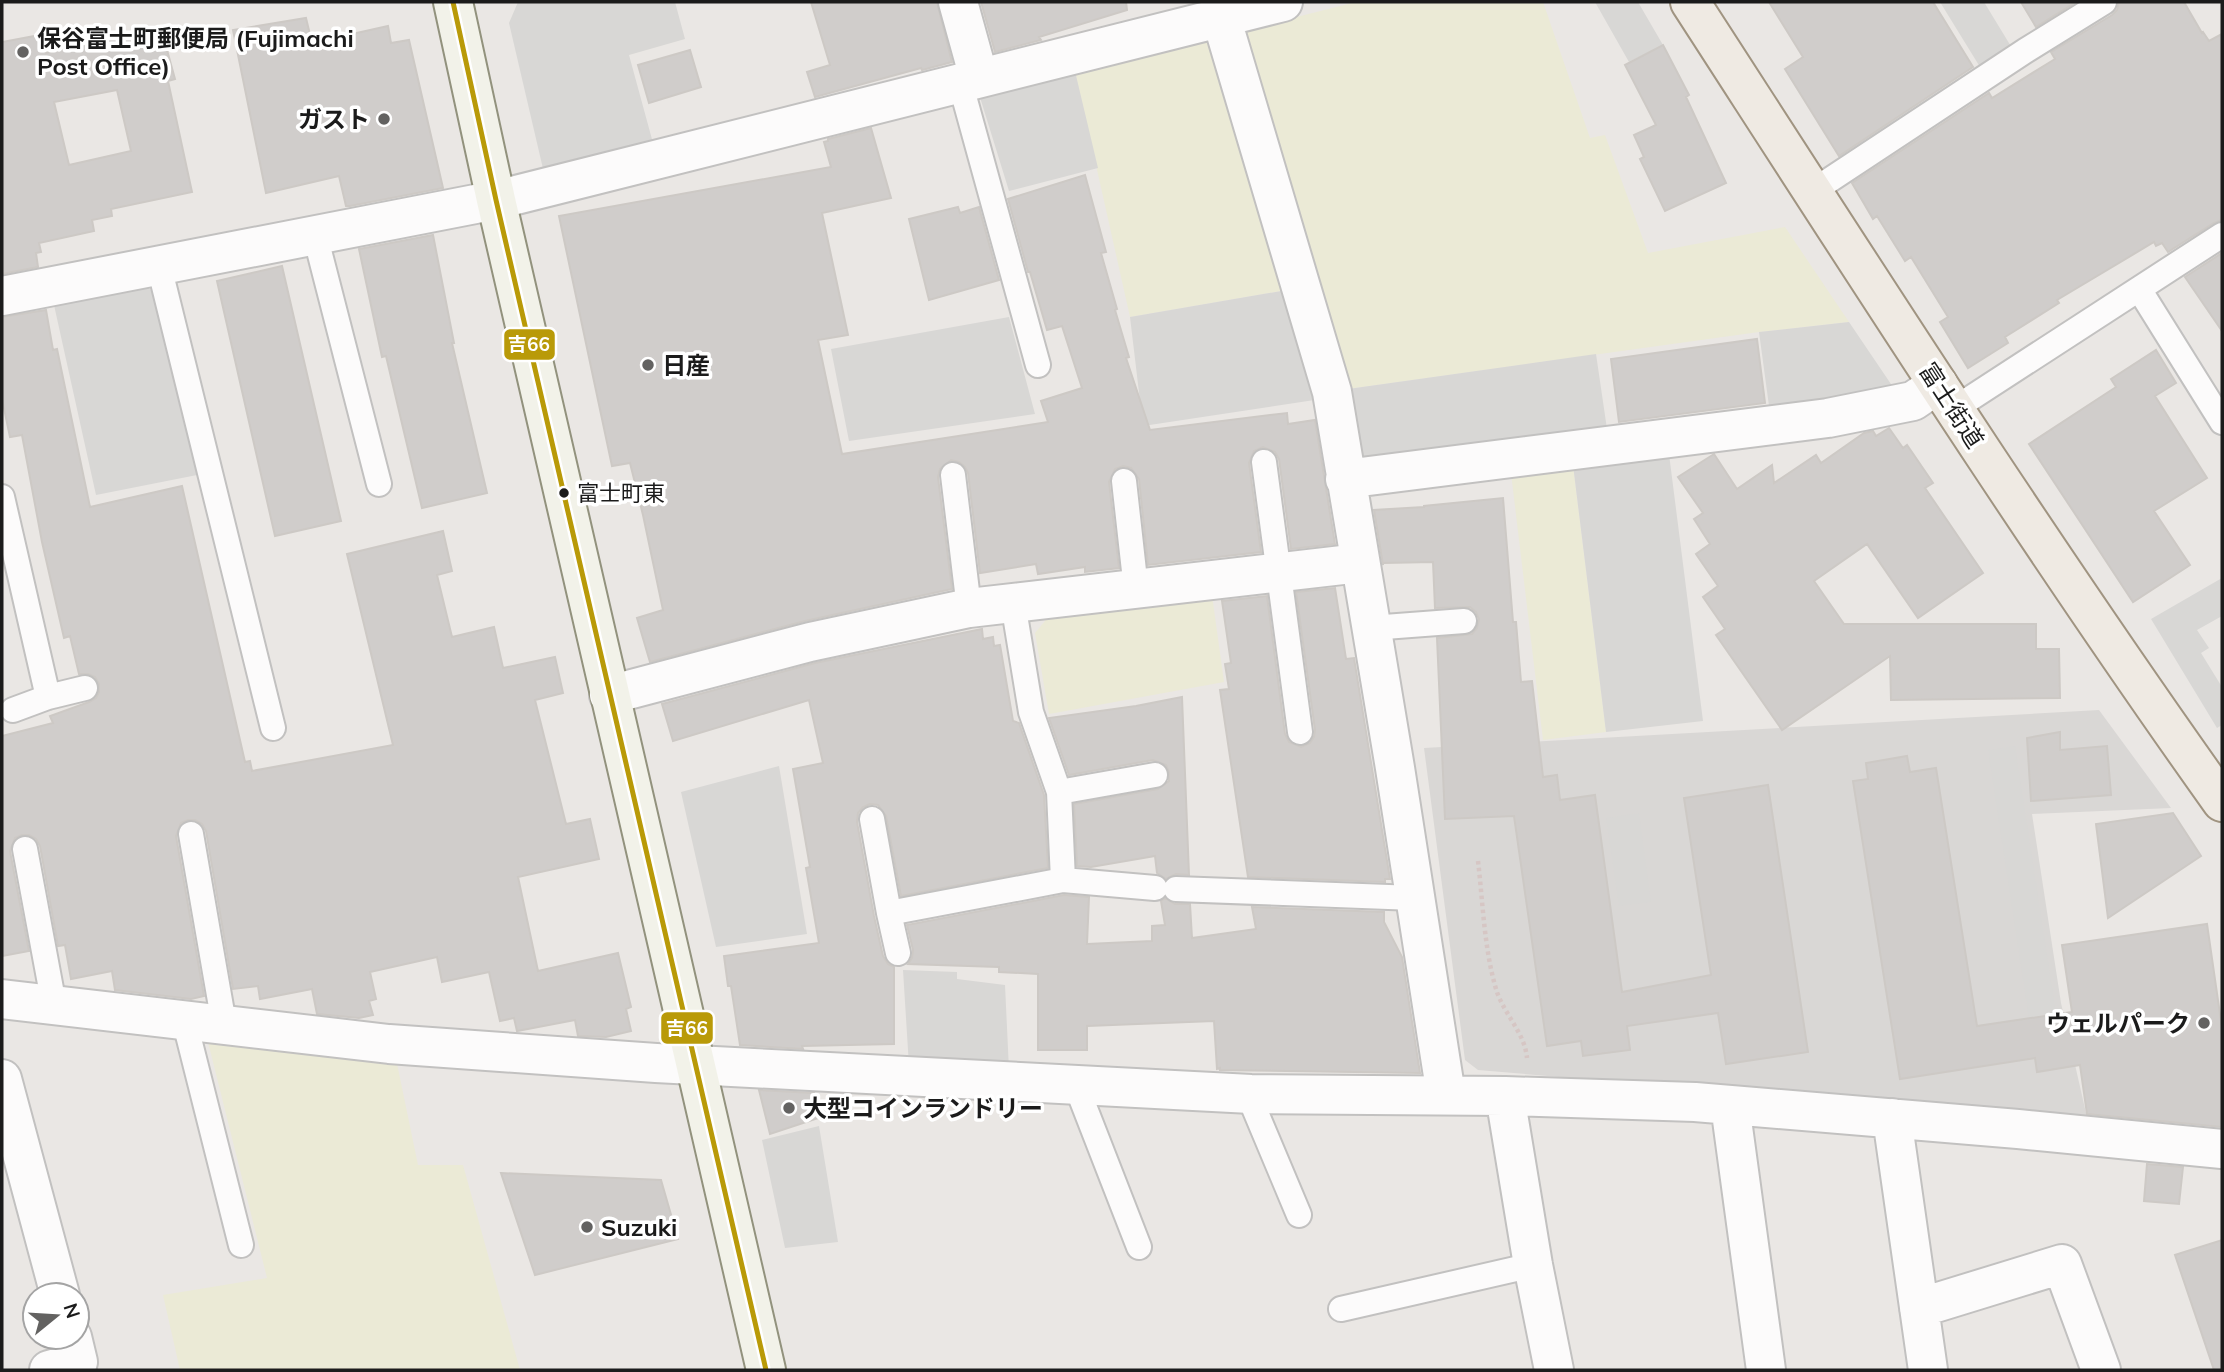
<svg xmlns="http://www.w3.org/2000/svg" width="2224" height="1372" font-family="Mulish,'Noto Sans JP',sans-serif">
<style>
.residential{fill:#d9d7d5}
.farmland{fill:#ebead6}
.parking{fill:#d8d7d5}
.building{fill:#d0cdcb;stroke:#cdc9c5;stroke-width:2;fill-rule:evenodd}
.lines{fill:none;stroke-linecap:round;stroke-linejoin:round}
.service-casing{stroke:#c2c1c0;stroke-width:28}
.minor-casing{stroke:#c2c1c0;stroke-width:42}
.secondary-casing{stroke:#92927d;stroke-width:42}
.primary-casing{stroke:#a09481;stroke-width:42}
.path{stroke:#d6c6c4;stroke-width:4.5;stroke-dasharray:3.5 3.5;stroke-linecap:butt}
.service{stroke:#fcfbfb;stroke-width:24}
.minor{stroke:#fcfbfb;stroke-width:38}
.secondary{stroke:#f2f2e9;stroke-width:38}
.primary{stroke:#efeae3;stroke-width:38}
.bus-1-casing{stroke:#fff;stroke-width:10}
.bus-1{stroke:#b99a08;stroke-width:5}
.poi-dot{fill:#636261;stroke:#fff;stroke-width:2.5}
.bus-dot{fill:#1b1b1b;stroke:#fff;stroke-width:2.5}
.labels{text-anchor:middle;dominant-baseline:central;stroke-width:7;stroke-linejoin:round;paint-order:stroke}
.bus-label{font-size:22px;fill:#1b1b1b;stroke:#fff;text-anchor:start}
.poi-label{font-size:24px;font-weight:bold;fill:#1b1b1b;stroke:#fff;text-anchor:start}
.street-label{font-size:24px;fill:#1b1b1b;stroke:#fff}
.line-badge{stroke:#fff;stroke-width:2.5}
.badge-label{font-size:19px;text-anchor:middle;font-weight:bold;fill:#fff}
</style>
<rect width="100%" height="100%" fill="#eae7e4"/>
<path class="residential" d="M 2099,710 L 2171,808 L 2032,814 L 2061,1003 L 2088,1122 L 1478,1070 L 1465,1060 L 1424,748 Z"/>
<path class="farmland" d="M 1356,2 L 1543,2 L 1590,138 L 1605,135 L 1648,253 L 1785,227 L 1849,322 L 1759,332 L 1341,390 L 1239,45 L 1245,30 Z
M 1212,32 L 1293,289 L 1130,317 L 1074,67 Z
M 1573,465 L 1606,732 L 1543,740 L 1511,473 Z
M 1212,595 L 1224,682 L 1049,714 L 1035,633 L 1045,621 L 1044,613 Z
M 206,1034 L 395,1054 L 418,1165 L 463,1165 L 520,1370 L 180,1370 L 163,1295 L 267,1278 Z"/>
<path class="parking" d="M 518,2 L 675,2 L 685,39 L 629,55 L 653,143 L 544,173 L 509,23 Z
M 1595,2 L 1638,2 L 1663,45 L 1629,62 Z
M 1940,2 L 1984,2 L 2012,48 L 1980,67 Z
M 1074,67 L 1098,168 L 1009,191 L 979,94 Z
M 145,285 L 152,291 L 197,475 L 96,495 L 54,305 Z
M 1293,289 L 1321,399 L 1143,426 L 1130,317 Z
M 1009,317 L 1035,414 L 849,441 L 831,349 Z
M 1849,322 L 1895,390 L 1769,406 L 1759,332 Z
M 1596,354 L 1607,429 L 1359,460 L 1341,390 Z
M 1669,454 L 1703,721 L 1606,732 L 1573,465 Z
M 2222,578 L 2222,616 L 2197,630 L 2209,648 L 2201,653 L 2222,687 L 2222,725 L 2217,728 L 2151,619 Z
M 2015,746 L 2056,1014 L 2029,1019 L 1988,750 Z
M 779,766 L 807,934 L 716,947 L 681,792 Z
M 1639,813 L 1651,902 L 1619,906 L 1606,818 Z
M 903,970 L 957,972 L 957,979 L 1005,985 L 1009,1070 L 909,1066 Z
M 819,1126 L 838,1242 L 785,1248 L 762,1140 Z"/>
<path class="building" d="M 811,2 L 937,2 L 952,62 L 922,70 L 921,68 L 815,97 L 807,72 L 830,65 Z
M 981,2 L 1126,2 L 1127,10 L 1039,37 L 1041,40 L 995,52 Z
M 1769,2 L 1933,2 L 1973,67 L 1839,156 L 1785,69 L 1803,57 Z
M 2021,2 L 2076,2 L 2036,27 Z
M 2119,2 L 2184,2 L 2202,33 L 2203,32 L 2209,41 L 2222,34 L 2222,220 L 2214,223 L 2168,252 L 2162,243 L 2156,246 L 2154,242 L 2057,300 L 2059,303 L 2005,337 L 2008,343 L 1968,368 L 1940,322 L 1948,317 L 1911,257 L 1905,261 L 1877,216 L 1873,219 L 1852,183 L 1989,93 L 1992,98 L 2055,59 L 2051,52 L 2112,15 L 2117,10 Z
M 306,18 L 312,43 L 388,26 L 391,43 L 409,40 L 443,188 L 350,206 L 346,206 L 339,176 L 266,193 L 233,30 Z
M 161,28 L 175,79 L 168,81 L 192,192 L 111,209 L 112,216 L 92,220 L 94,231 L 39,243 L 41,252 L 36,253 L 38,267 L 2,274 L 2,42 L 40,35 L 46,53 ZM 117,90 L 131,151 L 69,165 L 54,102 Z
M 1663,45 L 1689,95 L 1686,97 L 1726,183 L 1665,211 L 1640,159 L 1644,157 L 1634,135 L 1656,125 L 1625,65 Z
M 690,50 L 701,87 L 649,103 L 638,65 Z
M 871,128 L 891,198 L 822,213 L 848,335 L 818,340 L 842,454 L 1048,422 L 1041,401 L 1082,388 L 1062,326 L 1047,330 L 1030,272 L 1028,272 L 1008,199 L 1085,175 L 1106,252 L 1101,253 L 1117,309 L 1115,310 L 1129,357 L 1126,358 L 1150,430 L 1287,413 L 1288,424 L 1315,420 L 1335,544 L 1291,549 L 1279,459 L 1275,452 L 1263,447 L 1254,451 L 1249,463 L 1261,552 L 1148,565 L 1139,479 L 1131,468 L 1123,466 L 1115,469 L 1109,482 L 1119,568 L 1085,572 L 1085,567 L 1038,574 L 1036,564 L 980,573 L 968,473 L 965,467 L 959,462 L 951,460 L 940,469 L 938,477 L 952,589 L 805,621 L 650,662 L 637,618 L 663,610 L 643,515 L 630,463 L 612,466 L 559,216 L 831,167 L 824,142 L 828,141 L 828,139 Z
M 958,207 L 960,213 L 979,207 L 999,280 L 929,300 L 909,219 Z
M 433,235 L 454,343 L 452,343 L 487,493 L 422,508 L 386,356 L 382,357 L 359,249 Z
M 2222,253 L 2222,331 L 2185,277 Z
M 282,266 L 341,521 L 275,536 L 217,281 Z
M 46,310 L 53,350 L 57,349 L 90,507 L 182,486 L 245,762 L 250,761 L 252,771 L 393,745 L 347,554 L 443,531 L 452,571 L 437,575 L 452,637 L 494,627 L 503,668 L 555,657 L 563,693 L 535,700 L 566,824 L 590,819 L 599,859 L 518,877 L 538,971 L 618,953 L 631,1007 L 626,1009 L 631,1031 L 606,1037 L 578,1036 L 575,1020 L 517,1031 L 514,1018 L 500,1021 L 489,972 L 442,982 L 437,957 L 370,972 L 376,999 L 369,1001 L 373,1015 L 359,1018 L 317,1014 L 312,989 L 260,999 L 258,986 L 233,989 L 206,831 L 202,824 L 195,820 L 188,820 L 181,823 L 176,836 L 204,996 L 191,999 L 115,990 L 112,971 L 71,979 L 65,945 L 58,946 L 40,846 L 36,839 L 29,835 L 22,835 L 15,838 L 10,851 L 29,951 L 2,956 L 2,736 L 53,723 L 50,716 L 89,702 L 96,698 L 99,692 L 99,684 L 95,677 L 88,674 L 79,674 L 70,636 L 64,638 L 42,542 L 22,435 L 10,437 L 2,399 L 2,317 Z
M 1757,339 L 1765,403 L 1619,422 L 1611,359 Z
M 2156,350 L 2176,383 L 2155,396 L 2207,478 L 2154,511 L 2190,565 L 2133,602 L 2029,444 L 2116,387 L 2111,379 Z
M 1889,428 L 1903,448 L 1907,445 L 1933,483 L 1925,488 L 1983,573 L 1918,618 L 1867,544 L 1814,581 L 1844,624 L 2036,624 L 2036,649 L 2059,649 L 2060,698 L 1891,700 L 1890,656 L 1782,730 L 1716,635 L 1725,629 L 1703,597 L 1718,586 L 1696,554 L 1710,544 L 1694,519 L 1703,513 L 1678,477 L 1714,454 L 1737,489 L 1772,465 L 1774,483 L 1816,455 L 1821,463 L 1864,433 L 1873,431 L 1876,436 Z
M 1503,498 L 1513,622 L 1516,622 L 1521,682 L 1532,681 L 1543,777 L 1557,775 L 1560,800 L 1595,795 L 1622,992 L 1711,975 L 1684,798 L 1768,785 L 1808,1052 L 1726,1064 L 1718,1013 L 1627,1026 L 1630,1050 L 1583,1056 L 1581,1041 L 1547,1046 L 1514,816 L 1445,819 L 1437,638 L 1472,634 L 1477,628 L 1479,619 L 1476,612 L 1470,607 L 1435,608 L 1433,562 L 1383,563 L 1383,565 L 1374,510 L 1424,507 L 1424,506 Z
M 1335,588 L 1346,659 L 1354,658 L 1390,879 L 1385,879 L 1385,882 L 1248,877 L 1220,690 L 1229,689 L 1225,664 L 1231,663 L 1222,601 L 1267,596 L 1285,734 L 1289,742 L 1301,747 L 1310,743 L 1314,737 L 1315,730 L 1296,592 Z
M 982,629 L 983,639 L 993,637 L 994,646 L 1000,645 L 1013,721 L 1019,723 L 1044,795 L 1048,868 L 901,896 L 886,816 L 878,805 L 870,804 L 863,807 L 858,813 L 857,822 L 874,916 L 883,956 L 888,964 L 894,967 L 894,1044 L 802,1046 L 803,1049 L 740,1045 L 731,986 L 728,986 L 724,956 L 819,943 L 806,868 L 810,867 L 793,769 L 823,763 L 809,700 L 673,741 L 662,704 L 815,663 Z
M 1182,697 L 1189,875 L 1176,874 L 1166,879 L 1157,873 L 1155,856 L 1091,867 L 1077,866 L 1074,804 L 1158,789 L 1169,781 L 1169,772 L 1166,765 L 1153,760 L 1069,775 L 1049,718 L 1136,706 Z
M 2060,732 L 2060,750 L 2107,746 L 2111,795 L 2031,801 L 2027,738 Z
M 1907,756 L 1910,772 L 1936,768 L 1977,1026 L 2072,1012 L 2062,945 L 2207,924 L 2222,1028 L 2222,1127 L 2087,1114 L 2080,1065 L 2037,1072 L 2035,1058 L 1900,1079 L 1853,781 L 1868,779 L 1866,763 Z
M 2173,813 L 2201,856 L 2108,918 L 2096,824 Z
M 1064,895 L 1089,897 L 1087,944 L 1152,941 L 1152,926 L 1165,925 L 1161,901 L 1165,898 L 1175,904 L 1190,904 L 1192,938 L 1256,929 L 1252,907 L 1384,912 L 1384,922 L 1402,957 L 1420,1073 L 1220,1070 L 1220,1068 L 1217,1069 L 1214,1021 L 1087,1026 L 1087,1050 L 1038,1050 L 1038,974 L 999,972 L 999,967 L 908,964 L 912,958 L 913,950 L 907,925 Z
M 759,1090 L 814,1093 L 821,1117 L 770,1134 Z
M 2147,1164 L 2183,1167 L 2179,1204 L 2144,1201 Z
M 501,1173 L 661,1180 L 678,1239 L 535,1275 Z
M 2222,1240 L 2222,1370 L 2214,1370 L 2175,1255 Z"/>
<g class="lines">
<g class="service-casing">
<path id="service" d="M 960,82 L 1038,365
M 1813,191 L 2025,51 L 2104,2
M 315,235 L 379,484
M 159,266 L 273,728
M 2139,289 L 2222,422
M 1954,409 L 2222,235
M 1264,462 L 1300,732
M 953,475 L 969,608
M 1124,481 L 1136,589
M 2,497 L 48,697
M 1013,603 L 1031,712 L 1059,792 L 1063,880
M 1371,628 L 1464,621
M 13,710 L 48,697 L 85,688
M 1059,792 L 1155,775
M 872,819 L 889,913 L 1063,880 L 1155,888
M 191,834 L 224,1024
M 25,849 L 54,1005
M 1176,889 L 1415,898
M 889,913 L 898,953
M 184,1019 L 241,1245
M 1080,1084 L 1081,1098 L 1139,1247
M 1251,1094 L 1252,1103 L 1299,1215
M 1341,1309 L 1533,1265"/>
</g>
<g class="minor-casing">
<path id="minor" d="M 958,2 L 979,78
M 1221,17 L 1332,392 L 1395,768 L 1446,1095
M 2,296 L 496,200 L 1283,2
M 1345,479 L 1828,418 L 1913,401 L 1938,384
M 609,695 L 810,642 L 969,608 L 1360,563
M 2,999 L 389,1044 L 656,1063 L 1251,1094 L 1505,1096 L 1695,1102 L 2018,1129 L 2222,1149
M 2,1079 L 60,1295
M 1505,1096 L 1533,1265 L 1554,1370
M 1730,1105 L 1766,1370
M 1892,1118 L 1928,1370
M 1919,1308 L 2062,1264 L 2101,1370
M 49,1370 L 78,1362 L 72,1337"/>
</g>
<g class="secondary-casing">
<path id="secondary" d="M 453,2 L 496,200 L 766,1370"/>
</g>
<g class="primary-casing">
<path id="primary" d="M 1690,2 C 1864,271 2036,541 2222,802"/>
</g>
<path class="path" d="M 1478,861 C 1483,903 1484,948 1496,989 C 1503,1013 1525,1033 1527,1058"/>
<use href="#service" class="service"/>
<use href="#minor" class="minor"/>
<use href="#secondary" class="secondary"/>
<use href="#primary" class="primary"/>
<g class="bus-1-casing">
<path id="bus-1" d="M 453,2 L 496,200 L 766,1370"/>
</g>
<use href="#bus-1" class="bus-1"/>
</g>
<g class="poi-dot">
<circle cx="23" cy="52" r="7"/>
<circle cx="384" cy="119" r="7"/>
<circle cx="648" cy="365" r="7"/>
<circle cx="2204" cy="1023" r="7"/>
<circle cx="789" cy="1108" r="7"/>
<circle cx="587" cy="1227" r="7"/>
</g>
<circle class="bus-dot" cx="564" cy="493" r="6"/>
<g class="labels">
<g class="bus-label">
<text x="577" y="493">富士町東</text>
</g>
<g class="poi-label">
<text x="37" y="38">保谷富士町郵便局 (Fujimachi<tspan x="37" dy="28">Post Office)</tspan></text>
<text x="370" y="119" text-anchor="end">ガスト</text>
<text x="662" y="365">日産</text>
<text x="2190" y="1023" text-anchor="end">ウェルパーク</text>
<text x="803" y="1108">大型コインランドリー</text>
<text x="601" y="1227">Suzuki</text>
</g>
<g class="street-label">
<text transform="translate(1952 405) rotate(57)">富士街道</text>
</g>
</g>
<g class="line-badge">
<rect x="503" y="328" width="53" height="33" rx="7" fill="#b99a08"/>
<rect x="660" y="1011" width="54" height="34" rx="7" fill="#b99a08"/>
</g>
<g class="badge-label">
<text x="529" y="351">吉66</text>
<text x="687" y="1035">吉66</text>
</g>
<rect width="2224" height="1372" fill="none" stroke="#1b1b1b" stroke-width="7"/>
<g transform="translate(56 1316) rotate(72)"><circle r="33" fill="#ffffff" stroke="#a4a4a4" stroke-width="2"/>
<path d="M0-5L12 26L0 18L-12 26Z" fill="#636261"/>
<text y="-10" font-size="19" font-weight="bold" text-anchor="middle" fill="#1b1b1b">N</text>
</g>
</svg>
